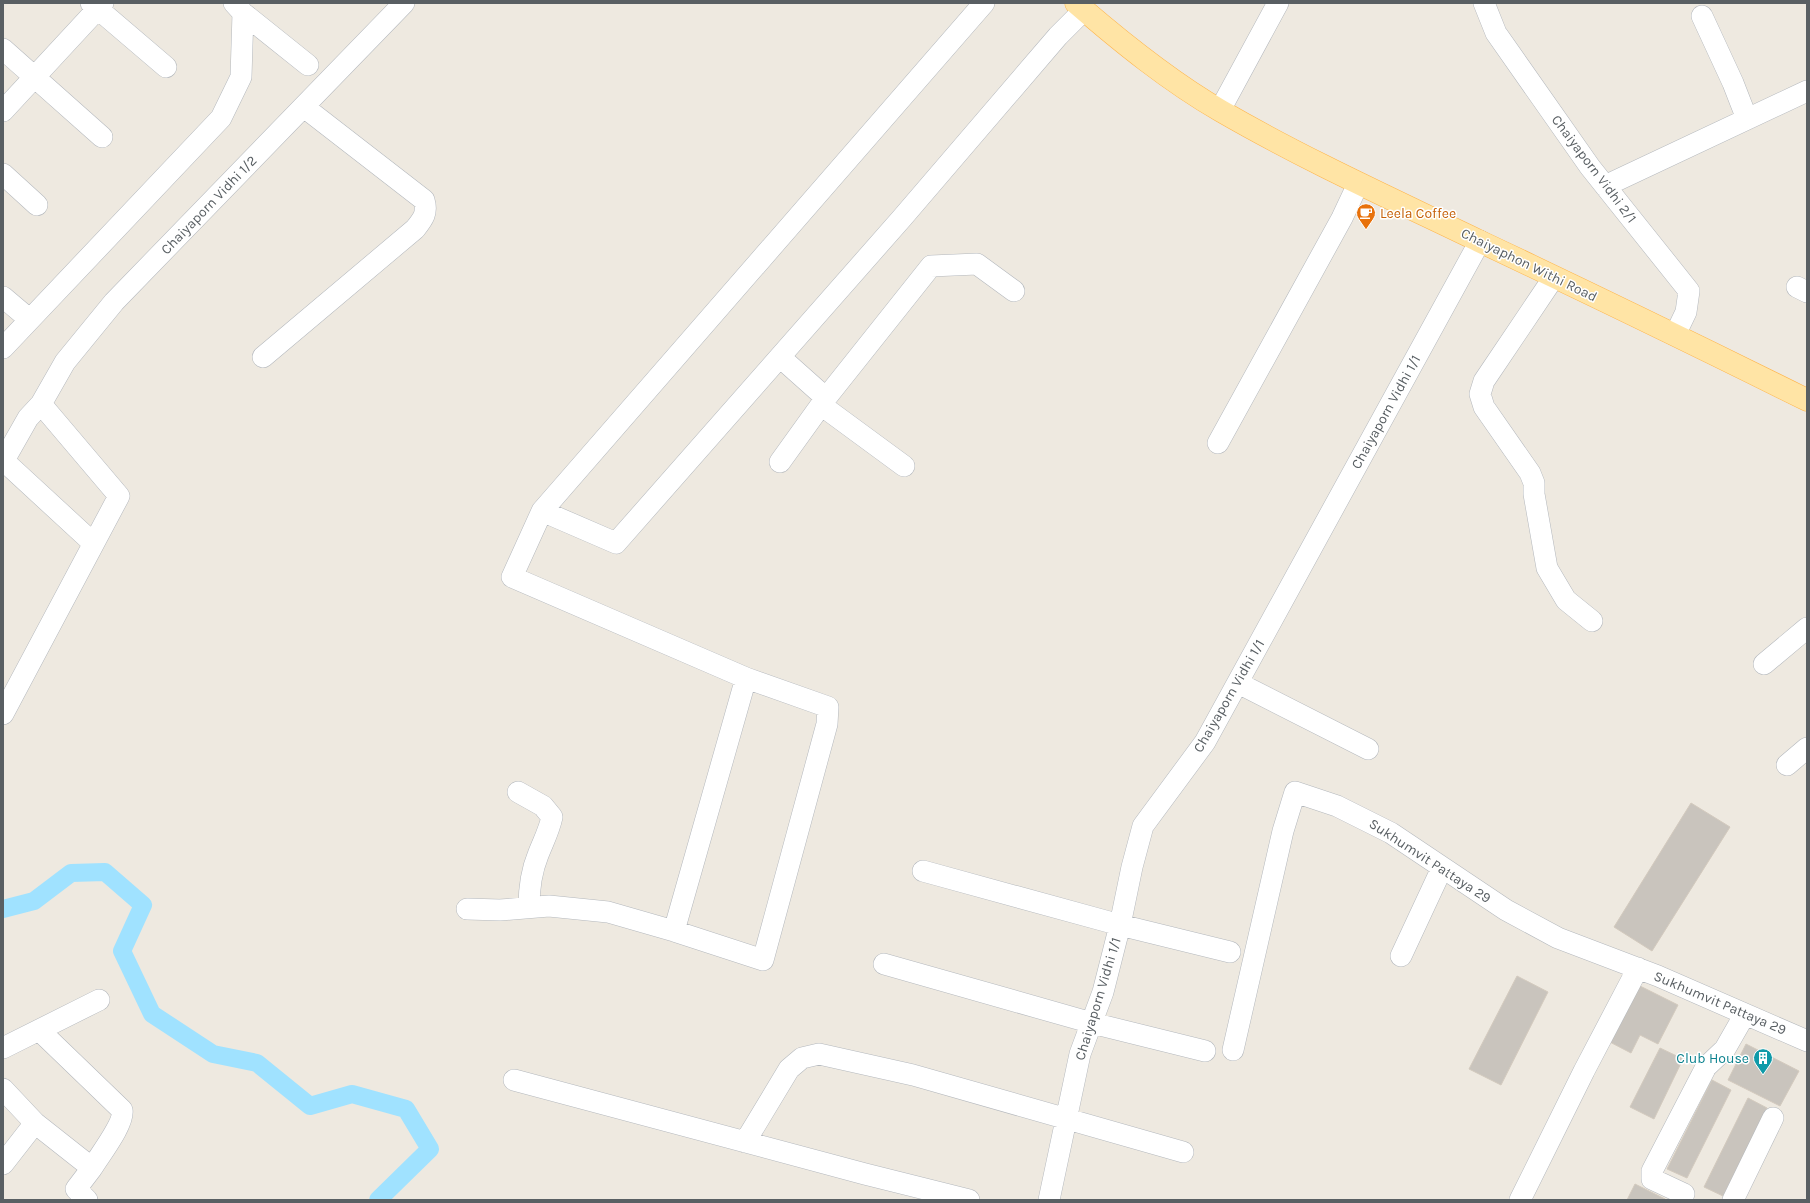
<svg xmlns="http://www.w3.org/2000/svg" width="1810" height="1203" font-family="Karla,sans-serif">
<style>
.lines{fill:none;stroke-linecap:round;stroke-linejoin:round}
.canal{stroke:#a0e2ff;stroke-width:18}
.building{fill:#c9c4bd;stroke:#d3cabe}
.minor-casing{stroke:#b4b8bd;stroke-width:22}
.major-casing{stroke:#ffb449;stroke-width:23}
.minor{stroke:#fff;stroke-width:21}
.major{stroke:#ffe4a5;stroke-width:22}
.labels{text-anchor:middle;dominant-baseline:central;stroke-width:3;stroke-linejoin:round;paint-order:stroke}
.street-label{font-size:14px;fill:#595f63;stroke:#fff}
.food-label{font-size:14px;fill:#c56008;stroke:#fff;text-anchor:start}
.culture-label{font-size:14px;fill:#0d838f;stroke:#fff;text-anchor:end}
</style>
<rect width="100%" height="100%" fill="#eee9e0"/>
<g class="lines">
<path class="canal" d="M 3,909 L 34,901 L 71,873 L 105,872 L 143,905 L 122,951 L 152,1014 L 213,1054 L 257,1063 L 310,1106 L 352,1094 L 406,1109 L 430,1149 L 378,1200"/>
</g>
<path class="building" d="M 1691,803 L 1730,827 L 1652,951 L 1614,927 Z
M 1517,976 L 1548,992 L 1501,1085 L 1469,1069 Z
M 1634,983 L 1678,1005 L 1658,1044 L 1640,1035 L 1631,1053 L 1606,1040 Z
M 1746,1044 L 1799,1071 L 1780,1106 L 1728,1080 Z
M 1660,1048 L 1683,1059 L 1654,1119 L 1630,1107 Z
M 1712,1080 L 1731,1090 L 1687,1178 L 1667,1169 Z
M 1748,1098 L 1767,1108 L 1723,1196 L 1704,1187 Z
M 1635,1184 L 1665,1199 L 1665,1200 L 1627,1200 Z"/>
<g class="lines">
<g class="minor-casing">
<path id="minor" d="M 91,3 L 166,67
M 1484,3 L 1496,33 L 1590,167 L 1689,291 L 1686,312 L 1675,335
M 243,13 L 308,65
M 1702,16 L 1733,83 L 1747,119
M 3,49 L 102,137
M 1220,110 L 1278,3
M 3,111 L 103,3
M 3,174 L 37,205
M 1605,186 L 1807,91
M 1554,277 L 1484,381 L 1480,394 L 1484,407 L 1530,473 L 1534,483 L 1534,494 L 1547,568 L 1566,600 L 1592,621
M 1797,287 L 1807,292
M 3,297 L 29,319
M 3,348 L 221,118 L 241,77 L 243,13 L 234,3
M 263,357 L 415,229 C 423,219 428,213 424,200 L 304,107
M 780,357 L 826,398
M 821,405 L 904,466
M 1218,443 L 1342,218 L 1358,184
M 4,461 L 93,543
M 3,462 L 28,418 L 41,404 L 65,362 L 114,302 L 404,3
M 780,462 L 826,398 L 931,266 L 977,264 L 1014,291
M 542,511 L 616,543 L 902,218 L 1058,36 L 1084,10
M 1764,664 L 1807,628
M 1238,683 L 1368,749
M 3,714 L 119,496 L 41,404
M 1787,765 L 1807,748
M 518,792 L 543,806 L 552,817 C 549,831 543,842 538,855 C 531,872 529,889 529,907
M 923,871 L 1120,925 L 1230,952
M 467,909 L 500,910 L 549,906 L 608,912 L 674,931 L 763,960 L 827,724 L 828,707 L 746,678 L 512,577 L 542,511 L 984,3
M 674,931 L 746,678
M 1401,956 L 1442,868
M 884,964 L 1092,1023 L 1205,1051
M 39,1030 L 122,1110 C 125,1123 99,1156 92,1168
M 3,1048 L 99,1000
M 1233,1050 L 1283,831 L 1295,792 L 1337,806 L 1391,833 L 1506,910 L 1558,938 L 1658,976 L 1807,1041
M 514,1080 L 865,1174 L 969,1200
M 3,1089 L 35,1123 L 3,1164
M 35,1123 L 92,1168 L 76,1189 L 87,1200
M 745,1142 L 789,1069 L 802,1058 L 819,1054 L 913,1075 L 1183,1152
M 1049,1200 L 1080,1054 L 1103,992 L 1120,925 L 1132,867 L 1143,826 L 1205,742 L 1480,241
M 1520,1200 L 1584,1071 L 1638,968
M 1681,1200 L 1684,1194 L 1652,1179 L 1652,1171 L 1706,1067 L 1725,1049 L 1745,1014
M 1733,1200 L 1773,1118"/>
</g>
<g class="major-casing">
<path id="major" d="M 1076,3 C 1121,42 1169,81 1221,111 C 1304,159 1392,199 1479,241 C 1589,293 1698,346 1807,400"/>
</g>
<use href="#minor" class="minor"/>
<use href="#major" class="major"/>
</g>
<defs>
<g id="cafe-pin" transform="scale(1)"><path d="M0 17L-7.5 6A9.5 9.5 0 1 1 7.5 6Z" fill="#e8710a" stroke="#fff"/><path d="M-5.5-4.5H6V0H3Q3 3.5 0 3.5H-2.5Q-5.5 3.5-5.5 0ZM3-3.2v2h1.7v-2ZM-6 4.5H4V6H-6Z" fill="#fff"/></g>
<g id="building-pin" transform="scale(1)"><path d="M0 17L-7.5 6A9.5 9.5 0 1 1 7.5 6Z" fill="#0f9aa8" stroke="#fff"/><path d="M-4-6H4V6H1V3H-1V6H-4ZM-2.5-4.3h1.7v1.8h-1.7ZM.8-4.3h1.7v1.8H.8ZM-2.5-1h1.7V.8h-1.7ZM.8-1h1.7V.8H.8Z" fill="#fff"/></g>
</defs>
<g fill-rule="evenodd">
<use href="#cafe-pin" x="1366" y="213"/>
<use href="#building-pin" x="1763" y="1058"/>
</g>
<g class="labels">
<g class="street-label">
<text transform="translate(1594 169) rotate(53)">Chaiyaporn Vidhi 2/1</text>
<text transform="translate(209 205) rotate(-46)">Chaiyaporn Vidhi 1/2</text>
<text transform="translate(1529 265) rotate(26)">Chaiyaphon Withi Road</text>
<text transform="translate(1386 412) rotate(-61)">Chaiyaporn Vidhi 1/1</text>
<text transform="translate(1229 696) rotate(-60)">Chaiyaporn Vidhi 1/1</text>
<text transform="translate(1430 861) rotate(33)">Sukhumvit Pattaya 29</text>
<text transform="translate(1098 999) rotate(-73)">Chaiyaporn Vidhi 1/1</text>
<text transform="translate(1720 1003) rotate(23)">Sukhumvit Pattaya 29</text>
</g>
<g class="food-label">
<text x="1380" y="213">Leela Coffee</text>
</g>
<g class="culture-label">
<text x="1749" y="1058">Club House</text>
</g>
</g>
<rect width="1810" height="1203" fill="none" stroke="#595f63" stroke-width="8"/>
</svg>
